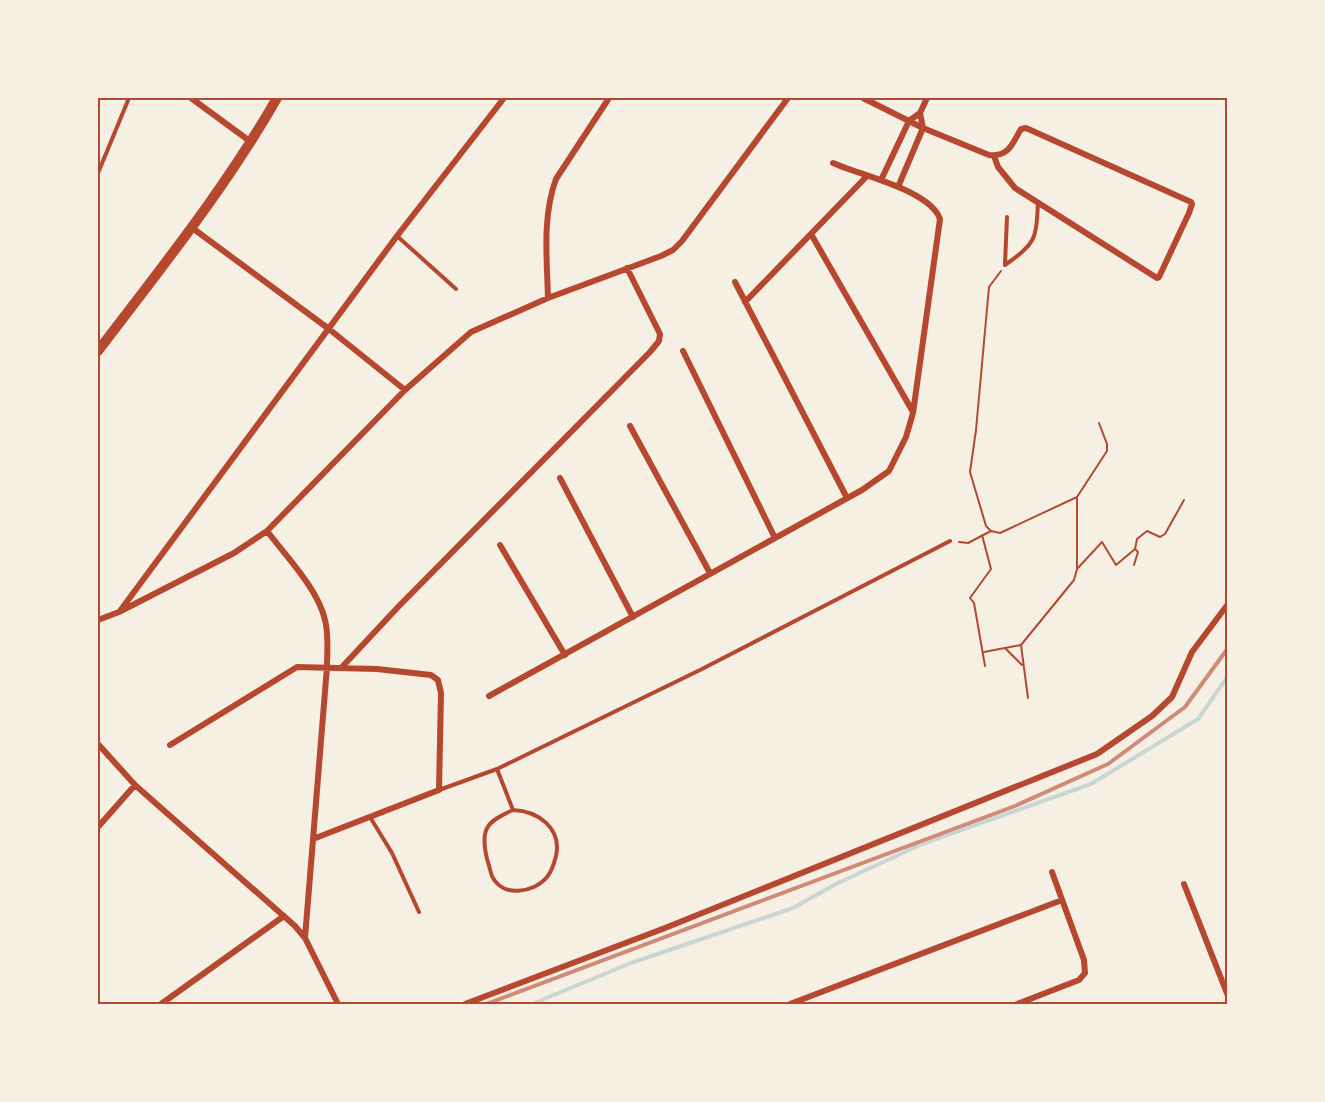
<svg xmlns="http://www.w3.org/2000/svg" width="1325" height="1102" font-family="'Varela Round',sans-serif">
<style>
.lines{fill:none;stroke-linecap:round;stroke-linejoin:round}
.stream{stroke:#c9d6d2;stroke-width:4}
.path{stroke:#b5482f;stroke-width:2}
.service{stroke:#b5482f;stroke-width:4}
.minor{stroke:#b5482f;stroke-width:6}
.secondary{stroke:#b5482f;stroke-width:10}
.rail{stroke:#cf8b77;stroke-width:4}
.neatline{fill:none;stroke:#b5482f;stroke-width:2}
</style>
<rect width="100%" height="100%" fill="#f6efe4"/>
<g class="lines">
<path class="stream" d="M 532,1004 L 631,963 L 793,908 L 836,884 L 922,844 L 1091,784 L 1198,719 L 1228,676"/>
<path class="path" d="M 1001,271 L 989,287 L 976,430 L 970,472 L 986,526 L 991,531 L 1000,533 L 1077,497 L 1077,569
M 1077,497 L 1107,451 L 1107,444 L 1099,423
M 982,535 L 991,569 L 970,598 L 974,603 L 985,666
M 959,542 L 968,543 L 991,531
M 1134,565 L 1138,552 L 1135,549 L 1137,539 L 1147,531 L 1160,537 L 1165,534 L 1184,500
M 1005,648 L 1022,665
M 984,652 L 1021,645
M 1028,698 L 1021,645 L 1074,580 L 1077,569 L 1102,542 L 1116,565 L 1135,549"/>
<path class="service" d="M 98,173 L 129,98
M 397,236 L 456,289
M 1005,264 L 1007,217
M 1005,265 C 1036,243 1036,240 1038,203
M 497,769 L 513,810
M 439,790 L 497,769 L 702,669 L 950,541
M 513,810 C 538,811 562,828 556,856 C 554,864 552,871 547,877 C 534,893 502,898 492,876 C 490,871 489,864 487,859 C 480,829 486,822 513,810 Z
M 370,817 L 392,853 L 419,912"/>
<path class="minor" d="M 191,98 L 251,142
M 863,98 L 923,128 L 989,155 C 1009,157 1012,144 1021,129 L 1026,128 L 1191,202 L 1192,204 L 1189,213 L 1159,277 L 1157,278 L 1015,188 L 998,167 L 994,156
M 881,180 L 909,121 L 920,113 L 927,98
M 898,187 L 923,128 L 920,113
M 191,227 L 329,329 L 405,390
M 811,234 L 913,412
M 735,282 L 847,498
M 548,298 C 547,259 542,217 556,179 L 609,98
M 745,302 L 867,176
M 683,351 L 775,538
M 630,426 L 710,573
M 560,478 L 633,617
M 267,531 C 286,556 318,589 325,620 C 329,635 327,652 327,667 L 305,938
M 500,545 L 565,655
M 120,611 L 397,236 L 504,98
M 98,620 L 119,612 L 234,553 L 267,531 L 405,390 L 471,332 L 548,298 L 661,256 L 673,250 L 682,241 L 788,98
M 342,667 L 399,606 L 650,352 L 659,341 L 660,334 L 627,268
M 489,696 L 862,490 L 889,471 L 906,437 L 913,413 L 940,219 C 930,190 859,175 833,163
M 98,744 L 135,785 L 295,926 L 305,938 L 338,1004
M 170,745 L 297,667 L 377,669 L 431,675 L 438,680 L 441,693 L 439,790 L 313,839
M 98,827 L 135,785
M 1184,884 L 1228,996
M 161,1004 L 284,916
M 465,1004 L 665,928 L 1097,754 L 1152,716 L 1172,697 L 1192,652 L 1228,604
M 790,1004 L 1062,900
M 1017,1004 L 1079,980 L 1085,973 L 1084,960 L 1052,872"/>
<path class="secondary" d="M 98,351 C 161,268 225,189 277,98"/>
<path class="rail" d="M 486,1004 L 1015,806 L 1108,764 L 1185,707 L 1228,648"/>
</g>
<rect width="1325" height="1102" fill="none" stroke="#f6efe4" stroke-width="198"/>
<rect x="99" y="99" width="1127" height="904" class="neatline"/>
</svg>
